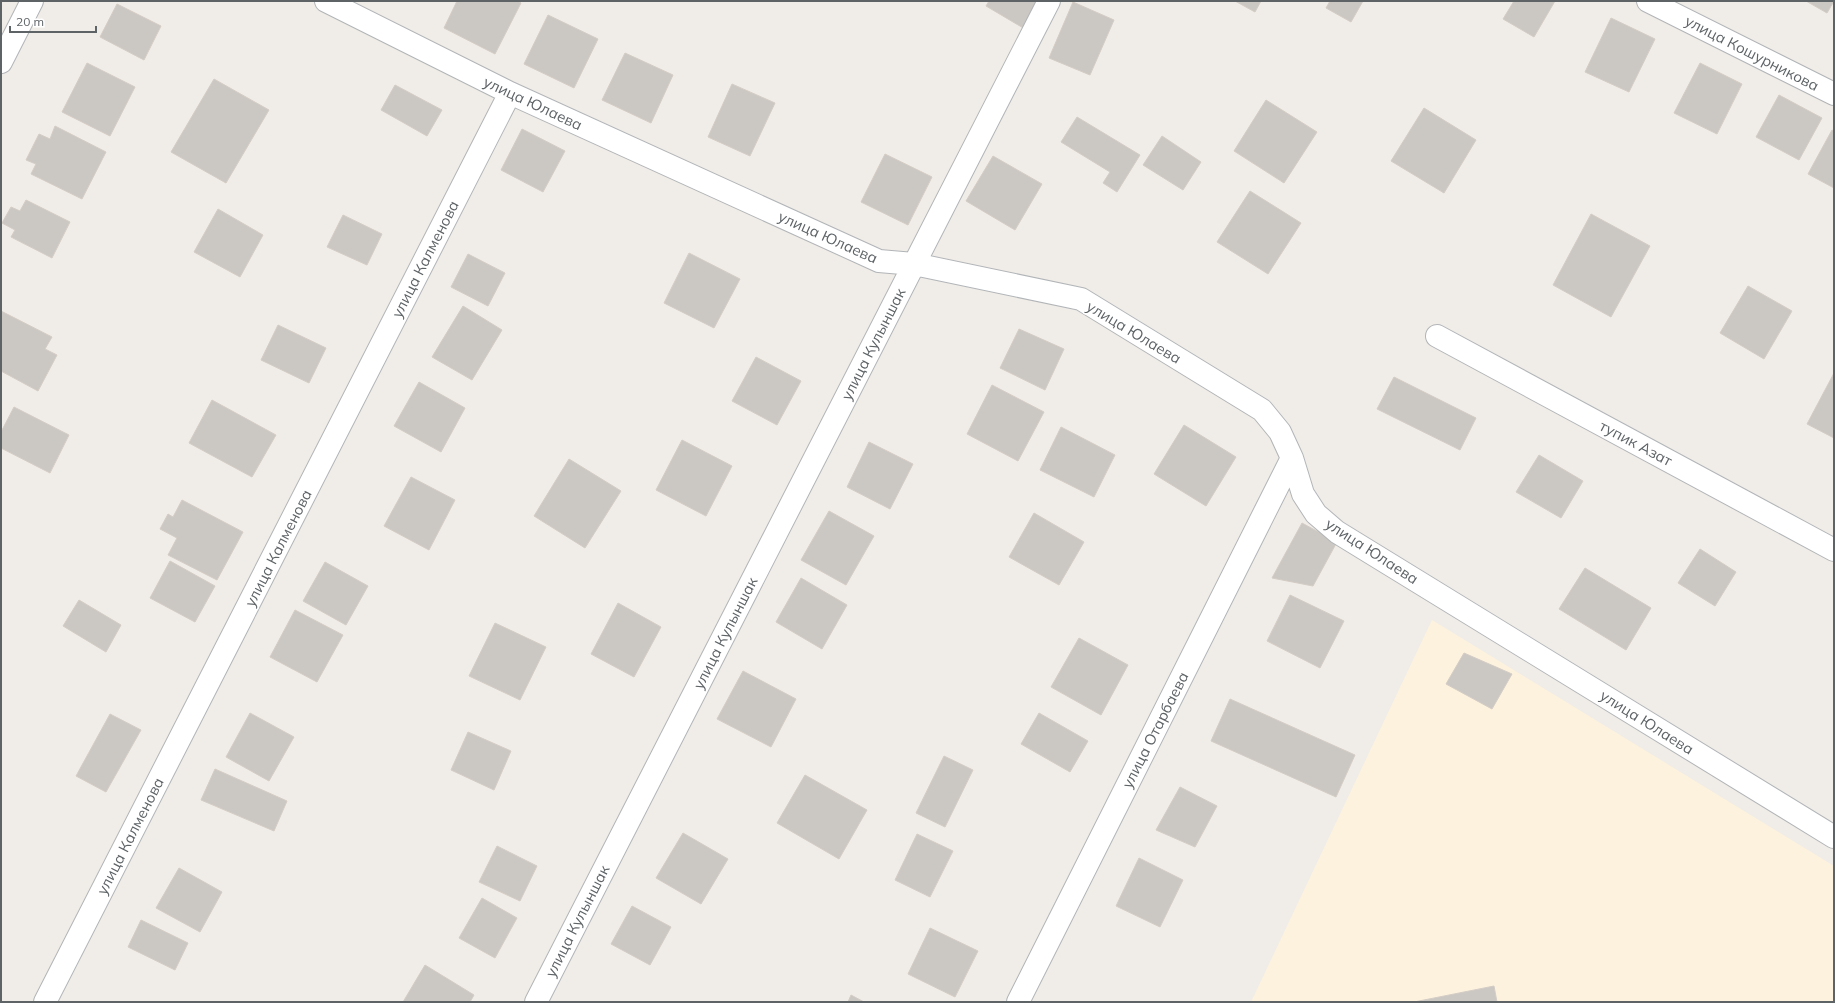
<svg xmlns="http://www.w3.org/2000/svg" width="1835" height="1003" font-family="Mulish,sans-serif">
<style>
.commercial{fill:#fdf2de}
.building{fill:#cbc7c3;stroke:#d4cdc5}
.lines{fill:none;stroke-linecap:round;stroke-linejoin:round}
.minor-casing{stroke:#b2b5b8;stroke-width:24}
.minor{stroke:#fff;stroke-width:22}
.labels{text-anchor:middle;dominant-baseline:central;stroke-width:3;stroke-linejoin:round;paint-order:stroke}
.street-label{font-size:15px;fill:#5e6366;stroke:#fff}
</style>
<rect width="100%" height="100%" fill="#f0ece7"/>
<path class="commercial" d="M 1432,620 L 1834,866 L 1834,1002 L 1251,1002 Z"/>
<path class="building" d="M 457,1 L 518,1 L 521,3 L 495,54 L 444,28 Z
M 989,1 L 1048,1 L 1030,32 L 986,6 Z
M 1235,1 L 1261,1 L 1255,12 Z
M 1330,1 L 1363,1 L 1351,22 L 1326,8 Z
M 1514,1 L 1555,1 L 1534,37 L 1503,19 Z
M 1806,1 L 1834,1 L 1827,13 Z
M 1073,2 L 1114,20 L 1090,75 L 1049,58 Z
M 117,4 L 161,26 L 144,60 L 100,37 Z
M 548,15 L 598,39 L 574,88 L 524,64 Z
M 1611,18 L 1655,39 L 1629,92 L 1585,72 Z
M 625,53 L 673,75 L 651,123 L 602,100 Z
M 87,63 L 135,87 L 110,136 L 62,112 Z
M 1700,63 L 1742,84 L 1717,134 L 1674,113 Z
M 214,79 L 269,110 L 226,183 L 171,152 Z
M 732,84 L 775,103 L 750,156 L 708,137 Z
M 395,85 L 442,110 L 427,136 L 381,110 Z
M 1779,95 L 1822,118 L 1799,160 L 1756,137 Z
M 1266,100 L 1317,132 L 1284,183 L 1234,151 Z
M 1424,108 L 1476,140 L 1444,193 L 1391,161 Z
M 1077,117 L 1140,155 L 1117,192 L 1103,183 L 1110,172 L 1061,142 Z
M 55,126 L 106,152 L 82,199 L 31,174 L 36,164 L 26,160 L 39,134 L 50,139 Z
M 522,129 L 565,151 L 543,192 L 501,170 Z
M 1832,130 L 1834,131 L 1834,188 L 1808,174 Z
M 1162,136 L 1201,162 L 1183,190 L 1143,165 Z
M 885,154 L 932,177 L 908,225 L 861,202 Z
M 993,156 L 1042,184 L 1015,230 L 966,201 Z
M 1250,191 L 1301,223 L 1268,274 L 1217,242 Z
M 26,200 L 70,222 L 52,258 L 11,237 L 15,230 L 2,223 L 11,207 L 20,211 Z
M 218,209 L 263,235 L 240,277 L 194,252 Z
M 1591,214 L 1650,246 L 1611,317 L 1553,285 Z
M 343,215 L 382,234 L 367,265 L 327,247 Z
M 689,253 L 740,279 L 714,328 L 664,303 Z
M 468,254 L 505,273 L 488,306 L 451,287 Z
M 1748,286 L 1792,311 L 1764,359 L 1720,333 Z
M 463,306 L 502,330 L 472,380 L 432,357 Z
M 1,311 L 52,337 L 45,349 L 57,355 L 38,391 L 1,371 Z
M 278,325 L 326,348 L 309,383 L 261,360 Z
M 1019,329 L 1064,349 L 1045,390 L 1000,368 Z
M 756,357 L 801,381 L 777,425 L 732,401 Z
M 1834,373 L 1834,438 L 1807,424 Z
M 1394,377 L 1476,418 L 1460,450 L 1377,409 Z
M 419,382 L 465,408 L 441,452 L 394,426 Z
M 992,385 L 1044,412 L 1018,461 L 967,434 Z
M 212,400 L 276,435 L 252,477 L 189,443 Z
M 14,407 L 69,435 L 50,473 L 1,448 L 1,432 Z
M 1184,425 L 1236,457 L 1206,506 L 1154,474 Z
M 1061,427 L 1115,455 L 1094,497 L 1040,470 Z
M 682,440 L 732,466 L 706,516 L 656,490 Z
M 869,442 L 913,464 L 890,509 L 847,487 Z
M 1539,455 L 1583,481 L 1561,518 L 1516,492 Z
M 569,459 L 621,491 L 585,548 L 534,516 Z
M 411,477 L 455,500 L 429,550 L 384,526 Z
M 182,500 L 243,532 L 217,580 L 168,555 L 177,538 L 160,529 L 168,514 L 173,517 Z
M 829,511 L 874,536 L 846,585 L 801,560 Z
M 1034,513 L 1084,542 L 1059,585 L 1009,557 Z
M 1302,523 L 1337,542 L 1313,586 L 1272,578 Z
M 1700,549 L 1736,572 L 1715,606 L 1678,583 Z
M 170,561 L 215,586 L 195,622 L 150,598 Z
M 325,562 L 368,586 L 346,625 L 303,601 Z
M 1585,568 L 1651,608 L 1626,650 L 1559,609 Z
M 801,578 L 847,605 L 822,649 L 776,622 Z
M 1290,595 L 1344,621 L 1320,668 L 1267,641 Z
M 79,600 L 121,625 L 106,652 L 63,626 Z
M 618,603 L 661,627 L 634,677 L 591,654 Z
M 295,610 L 343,635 L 317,682 L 270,657 Z
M 495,623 L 546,647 L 520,700 L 469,676 Z
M 1079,638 L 1128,665 L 1101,715 L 1051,687 Z
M 1464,653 L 1512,674 L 1492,709 L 1446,684 Z
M 743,671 L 796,699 L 771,747 L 717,719 Z
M 1230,699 L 1355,755 L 1336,797 L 1211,741 Z
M 250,713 L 294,737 L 269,781 L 226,757 Z
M 1039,713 L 1088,741 L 1070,772 L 1021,744 Z
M 110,714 L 141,730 L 106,792 L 76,776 Z
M 468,732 L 511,751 L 494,790 L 451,770 Z
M 944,756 L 973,770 L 945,827 L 916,813 Z
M 215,769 L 287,801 L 274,831 L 201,800 Z
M 805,775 L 867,810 L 839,859 L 777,823 Z
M 1180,787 L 1217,806 L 1195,847 L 1156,830 Z
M 683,833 L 728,859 L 701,904 L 656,878 Z
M 917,834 L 953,851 L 930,897 L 895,880 Z
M 497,846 L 537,866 L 520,901 L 479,882 Z
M 1139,858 L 1183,880 L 1160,927 L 1116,906 Z
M 179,868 L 222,892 L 200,932 L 156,908 Z
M 482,898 L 517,918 L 495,958 L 459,938 Z
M 632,906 L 671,927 L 650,965 L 611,944 Z
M 141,920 L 188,943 L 175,970 L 128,947 Z
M 930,928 L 978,951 L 955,997 L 908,974 Z
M 425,965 L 474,995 L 470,1002 L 403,1002 Z
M 1494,986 L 1497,1002 L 1414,1002 Z
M 851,995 L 864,1002 L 848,1002 Z"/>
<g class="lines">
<g class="minor-casing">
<path id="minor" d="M 326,1 L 510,93 L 879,261 L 914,264 L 1081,299 L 1262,410 L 1280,432 L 1292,458 L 1303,494 L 1316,514 L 1337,532 L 1834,837
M 1648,1 L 1834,94
M 1,62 L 32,1
M 1437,336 L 1834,550
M 45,1002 L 510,93
M 536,1002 L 1049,1
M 1018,1002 L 1292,458"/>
</g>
<use href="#minor" class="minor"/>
</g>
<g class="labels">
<g class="street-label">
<text transform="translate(1752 53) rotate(27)">улица Кошурникова</text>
<text transform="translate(533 103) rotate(25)">улица Юлаева</text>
<text transform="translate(828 237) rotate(24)">улица Юлаева</text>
<text transform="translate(425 259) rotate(-63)">улица Калменова</text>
<text transform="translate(1134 332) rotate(31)">улица Юлаева</text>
<text transform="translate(873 344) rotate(-63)">улица Кулыншак</text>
<text transform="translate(1636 443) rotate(28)">тупик Азат</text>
<text transform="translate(278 548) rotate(-63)">улица Калменова</text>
<text transform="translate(1372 551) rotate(33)">улица Юлаева</text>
<text transform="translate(725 633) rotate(-63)">улица Кулыншак</text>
<text transform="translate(1647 722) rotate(32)">улица Юлаева</text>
<text transform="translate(1155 730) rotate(-63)">улица Отарбаева</text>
<text transform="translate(130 836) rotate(-63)">улица Калменова</text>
<text transform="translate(577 921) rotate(-63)">улица Кулыншак</text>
</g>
</g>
<rect width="1835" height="1003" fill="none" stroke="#5e6366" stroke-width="4"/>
<path d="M10 26v6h86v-6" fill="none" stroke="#5e6366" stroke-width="2"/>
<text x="16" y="26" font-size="12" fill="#5e6366" stroke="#ffffff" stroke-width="3" paint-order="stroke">20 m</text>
</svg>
